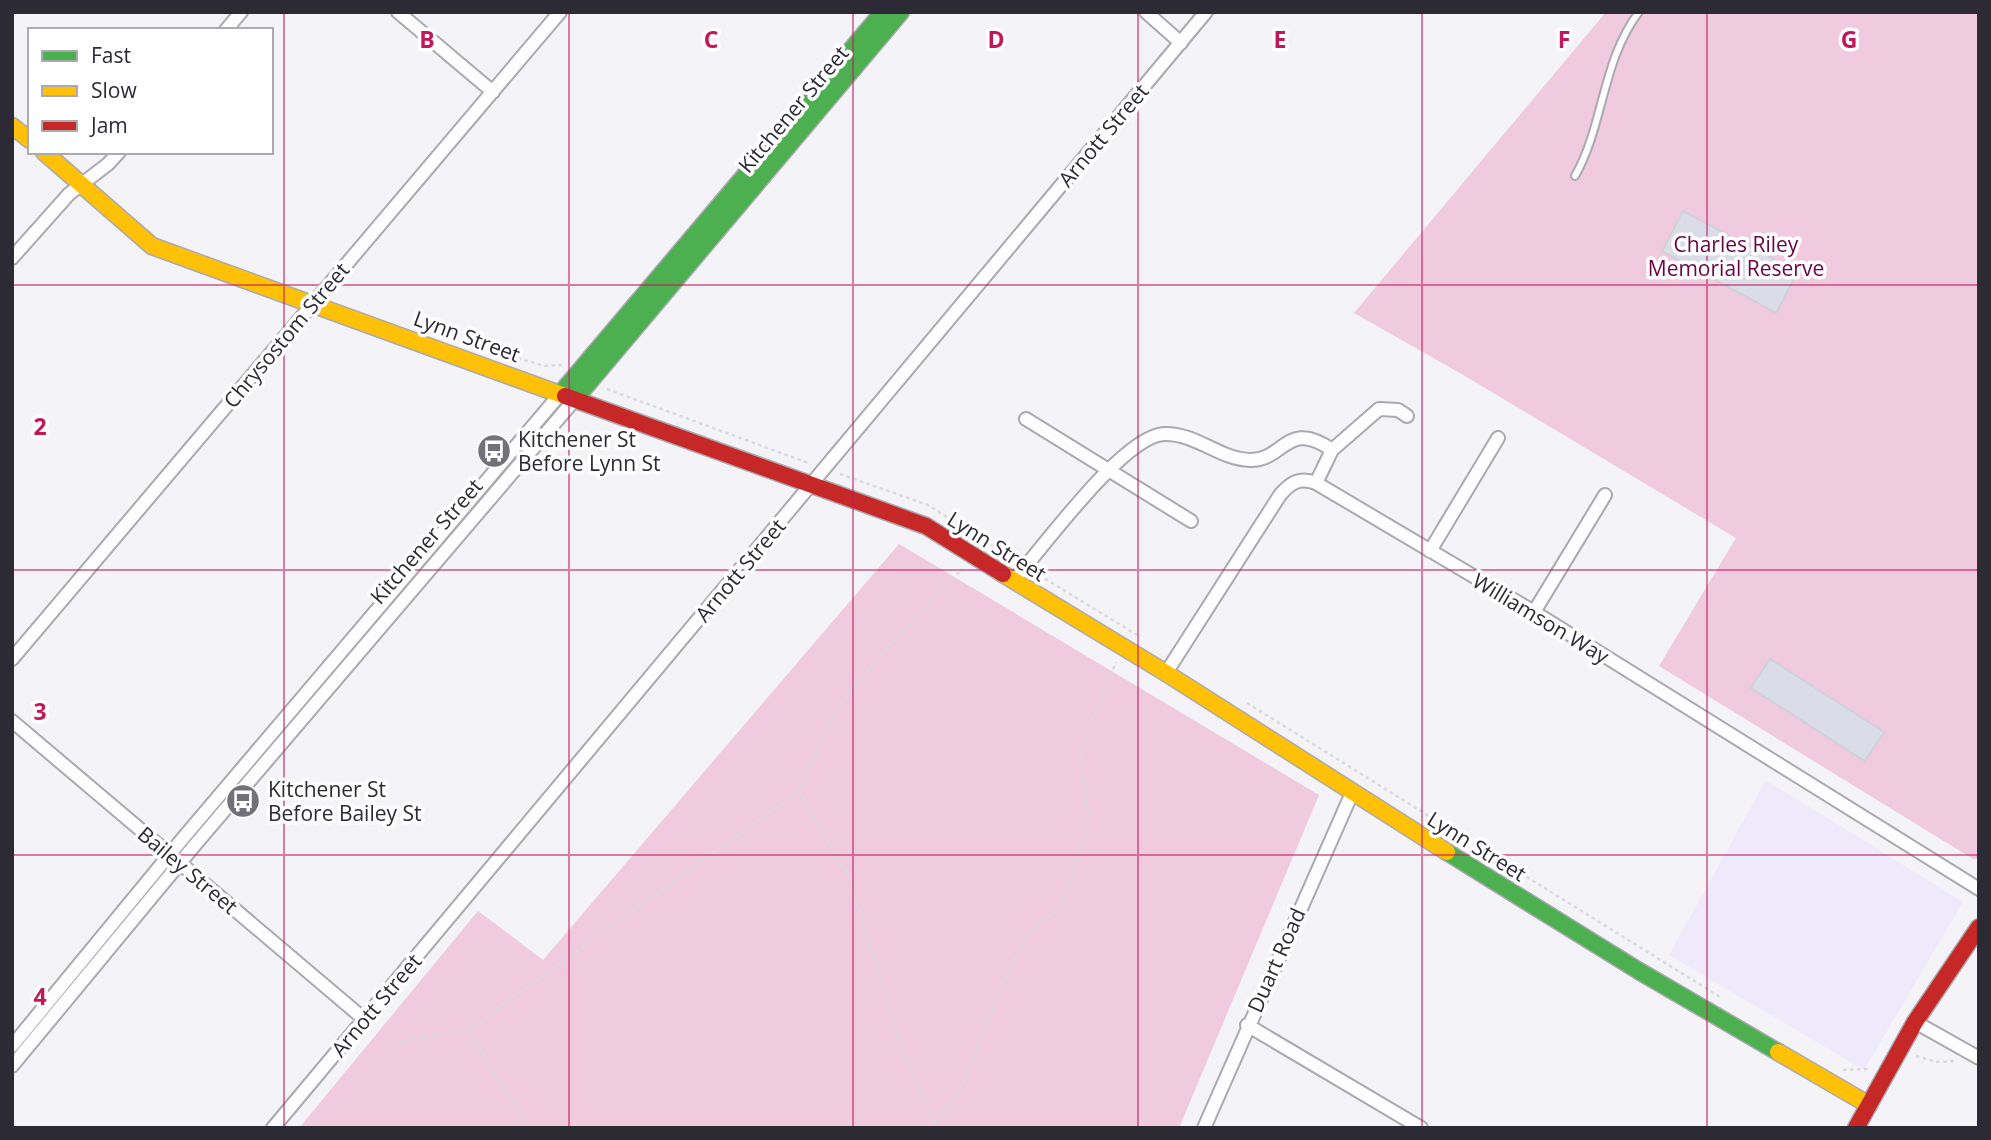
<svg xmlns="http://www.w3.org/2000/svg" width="1991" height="1140" font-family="'Open Sans',sans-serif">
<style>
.built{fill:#eeeafb}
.green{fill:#f0cadf}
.building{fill:#dadde8;stroke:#d1d2d9;stroke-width:2}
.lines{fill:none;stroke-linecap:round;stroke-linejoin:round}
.lane-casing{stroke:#aba9b0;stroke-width:10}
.street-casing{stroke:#aba9b0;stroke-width:16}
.fast-casing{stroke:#aba9b0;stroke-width:19}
.slow-casing{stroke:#aba9b0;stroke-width:19}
.jam-casing{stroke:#aba9b0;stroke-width:19}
.path{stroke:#dadadd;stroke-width:2.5;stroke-dasharray:3.5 3.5;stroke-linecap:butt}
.lane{stroke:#fdfdfe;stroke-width:6}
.street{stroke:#fdfdfe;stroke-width:12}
.fast{stroke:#4caf50;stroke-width:16}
.slow{stroke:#ffc107;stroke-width:16}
.jam{stroke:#c62828;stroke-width:16}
.grid{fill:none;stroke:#c2185b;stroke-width:2;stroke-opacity:0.55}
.labels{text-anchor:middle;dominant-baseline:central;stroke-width:7;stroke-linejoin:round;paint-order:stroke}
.street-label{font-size:21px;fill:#2c2a34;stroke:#fff}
.park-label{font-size:21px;fill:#6a0348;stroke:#fff}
.poi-label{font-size:21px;fill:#2c2a34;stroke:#fff;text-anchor:start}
.grid-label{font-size:23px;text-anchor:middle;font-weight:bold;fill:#c2185b;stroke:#fff;stroke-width:7;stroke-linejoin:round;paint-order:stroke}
</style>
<rect width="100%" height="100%" fill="#f4f3f8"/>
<path class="built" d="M 1766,780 L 1963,902 L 1864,1070 L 1669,955 Z"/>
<path class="green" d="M 1606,12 L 1979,12 L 1979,859 L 1973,859 L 1659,666 L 1736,538 L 1465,376 L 1354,313 Z
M 899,544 L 1319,795 L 1179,1128 L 299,1128 L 478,911 L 543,960 Z"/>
<path class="building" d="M 1683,211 L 1798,272 L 1776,313 L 1662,251 Z
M 1770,659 L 1884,732 L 1865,761 L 1751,688 Z"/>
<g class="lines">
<g class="lane-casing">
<path id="lane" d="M 1575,176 C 1604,125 1602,60 1639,12"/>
</g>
<g class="street-casing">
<path id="street" d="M 398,12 L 493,92
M 1146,12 L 1181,43
M 226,30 L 241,12
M 12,258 L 69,194 L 108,164 L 119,152
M 1026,419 L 1191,521
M 1316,483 L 1332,450 L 1379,409 L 1398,410 L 1407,416
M 1430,551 L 1498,438
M 1013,581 C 1043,548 1123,436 1164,434 C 1196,433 1219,459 1250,460 C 1284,461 1287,418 1332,450
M 1534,612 L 1605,495
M 12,659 L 560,12
M 1166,673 L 1280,495 C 1291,482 1300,477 1316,483 L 1534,612 L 1979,889
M 12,721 L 364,1019
M 1915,1022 L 1979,1058
M 1247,1025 L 1421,1128
M 12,1046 L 184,837 L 561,393
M 12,1066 L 194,846 L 576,398
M 273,1128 L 1206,12
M 1204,1128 L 1352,793"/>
</g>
<g class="fast-casing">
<path id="fast" d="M 561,393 L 883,12
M 576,398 L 901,12
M 1447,852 L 1639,971 L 1778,1052"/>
</g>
<g class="slow-casing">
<path id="slow" d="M 12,126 L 30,140
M 44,152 L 152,246 L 565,396
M 1003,574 L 1166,673 L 1447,852
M 1778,1052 L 1869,1105"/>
</g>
<g class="jam-casing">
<path id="jam" d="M 565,396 L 926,526 L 1003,574
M 1856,1128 L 1915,1022 L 1979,927"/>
</g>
<path class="path" d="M 511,356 L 545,366 L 562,365
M 607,389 L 811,464
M 840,474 L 928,505 L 1012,558
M 1039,575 L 1137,635
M 1247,703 L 1720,997
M 799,791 L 848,875 L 903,1052 L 937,1128
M 468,1030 L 529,1128
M 385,1044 L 468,1030 L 799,791 L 834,712 L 885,650 L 962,569
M 1916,1056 L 1937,1062 L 1954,1061
M 1843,1070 L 1868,1069
M 930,1128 L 963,1085 L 1002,985 L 1027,934 L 1062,906 L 1089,822 L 1080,751 L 1116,662"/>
<use href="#lane" class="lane"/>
<use href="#street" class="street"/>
<use href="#fast" class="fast"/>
<use href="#slow" class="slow"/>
<use href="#jam" class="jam"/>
</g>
<path class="grid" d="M 284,12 L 284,1128M 569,12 L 569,1128M 853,12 L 853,1128M 1138,12 L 1138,1128M 1422,12 L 1422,1128M 1707,12 L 1707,1128M 12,285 L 1979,285M 12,570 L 1979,570M 12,855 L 1979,855"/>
<defs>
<g id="bus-disc" transform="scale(1.75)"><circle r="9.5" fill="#727079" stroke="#fff"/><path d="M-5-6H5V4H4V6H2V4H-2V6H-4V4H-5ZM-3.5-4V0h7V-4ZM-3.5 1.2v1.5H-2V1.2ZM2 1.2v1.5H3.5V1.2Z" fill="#fff"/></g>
</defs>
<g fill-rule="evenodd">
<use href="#bus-disc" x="494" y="451"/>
<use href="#bus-disc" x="243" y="801"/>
</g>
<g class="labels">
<g class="street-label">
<text transform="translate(793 109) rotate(-50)">Kitchener Street</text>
<text transform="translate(1103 135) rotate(-50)">Arnott Street</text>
<text transform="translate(286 335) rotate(-50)">Chrysostom Street</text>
<text transform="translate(467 336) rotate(20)">Lynn Street</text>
<text transform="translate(426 541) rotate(-49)">Kitchener Street</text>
<text transform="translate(997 546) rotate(32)">Lynn Street</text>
<text transform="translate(740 570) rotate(-50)">Arnott Street</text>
<text transform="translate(1541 618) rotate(31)">Williamson Way</text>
<text transform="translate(1477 846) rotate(32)">Lynn Street</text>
<text transform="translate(188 870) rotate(40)">Bailey Street</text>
<text transform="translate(1276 960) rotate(-66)">Duart Road</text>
<text transform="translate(376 1005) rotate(-50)">Arnott Street</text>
</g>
<g class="park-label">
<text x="1736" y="244">Charles Riley<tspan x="1736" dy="24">Memorial Reserve</tspan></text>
</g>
<g class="poi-label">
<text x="518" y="439">Kitchener St<tspan x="518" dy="24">Before Lynn St</tspan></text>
<text x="268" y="789">Kitchener St<tspan x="268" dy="24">Before Bailey St</tspan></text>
</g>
</g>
<g class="grid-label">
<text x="427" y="48">B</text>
<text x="711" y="48">C</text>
<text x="996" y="48">D</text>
<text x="1280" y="48">E</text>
<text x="1564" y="48">F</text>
<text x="1849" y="48">G</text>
<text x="40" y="435">2</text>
<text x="40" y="720">3</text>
<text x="40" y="1005">4</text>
</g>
<rect width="1991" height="1140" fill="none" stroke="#2c2a34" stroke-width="28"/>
<rect x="28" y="28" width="245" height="126" fill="#ffffff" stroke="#abaaae" stroke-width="2"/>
<rect x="42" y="51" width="35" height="10" fill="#4caf50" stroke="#abaaae" stroke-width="2"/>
<text x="91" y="63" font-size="21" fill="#2c2a34">Fast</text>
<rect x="42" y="86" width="35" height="10" fill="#ffc107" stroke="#abaaae" stroke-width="2"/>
<text x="91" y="98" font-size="21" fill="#2c2a34">Slow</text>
<rect x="42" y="121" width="35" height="10" fill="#c62828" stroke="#abaaae" stroke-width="2"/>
<text x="91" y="133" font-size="21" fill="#2c2a34">Jam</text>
</svg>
